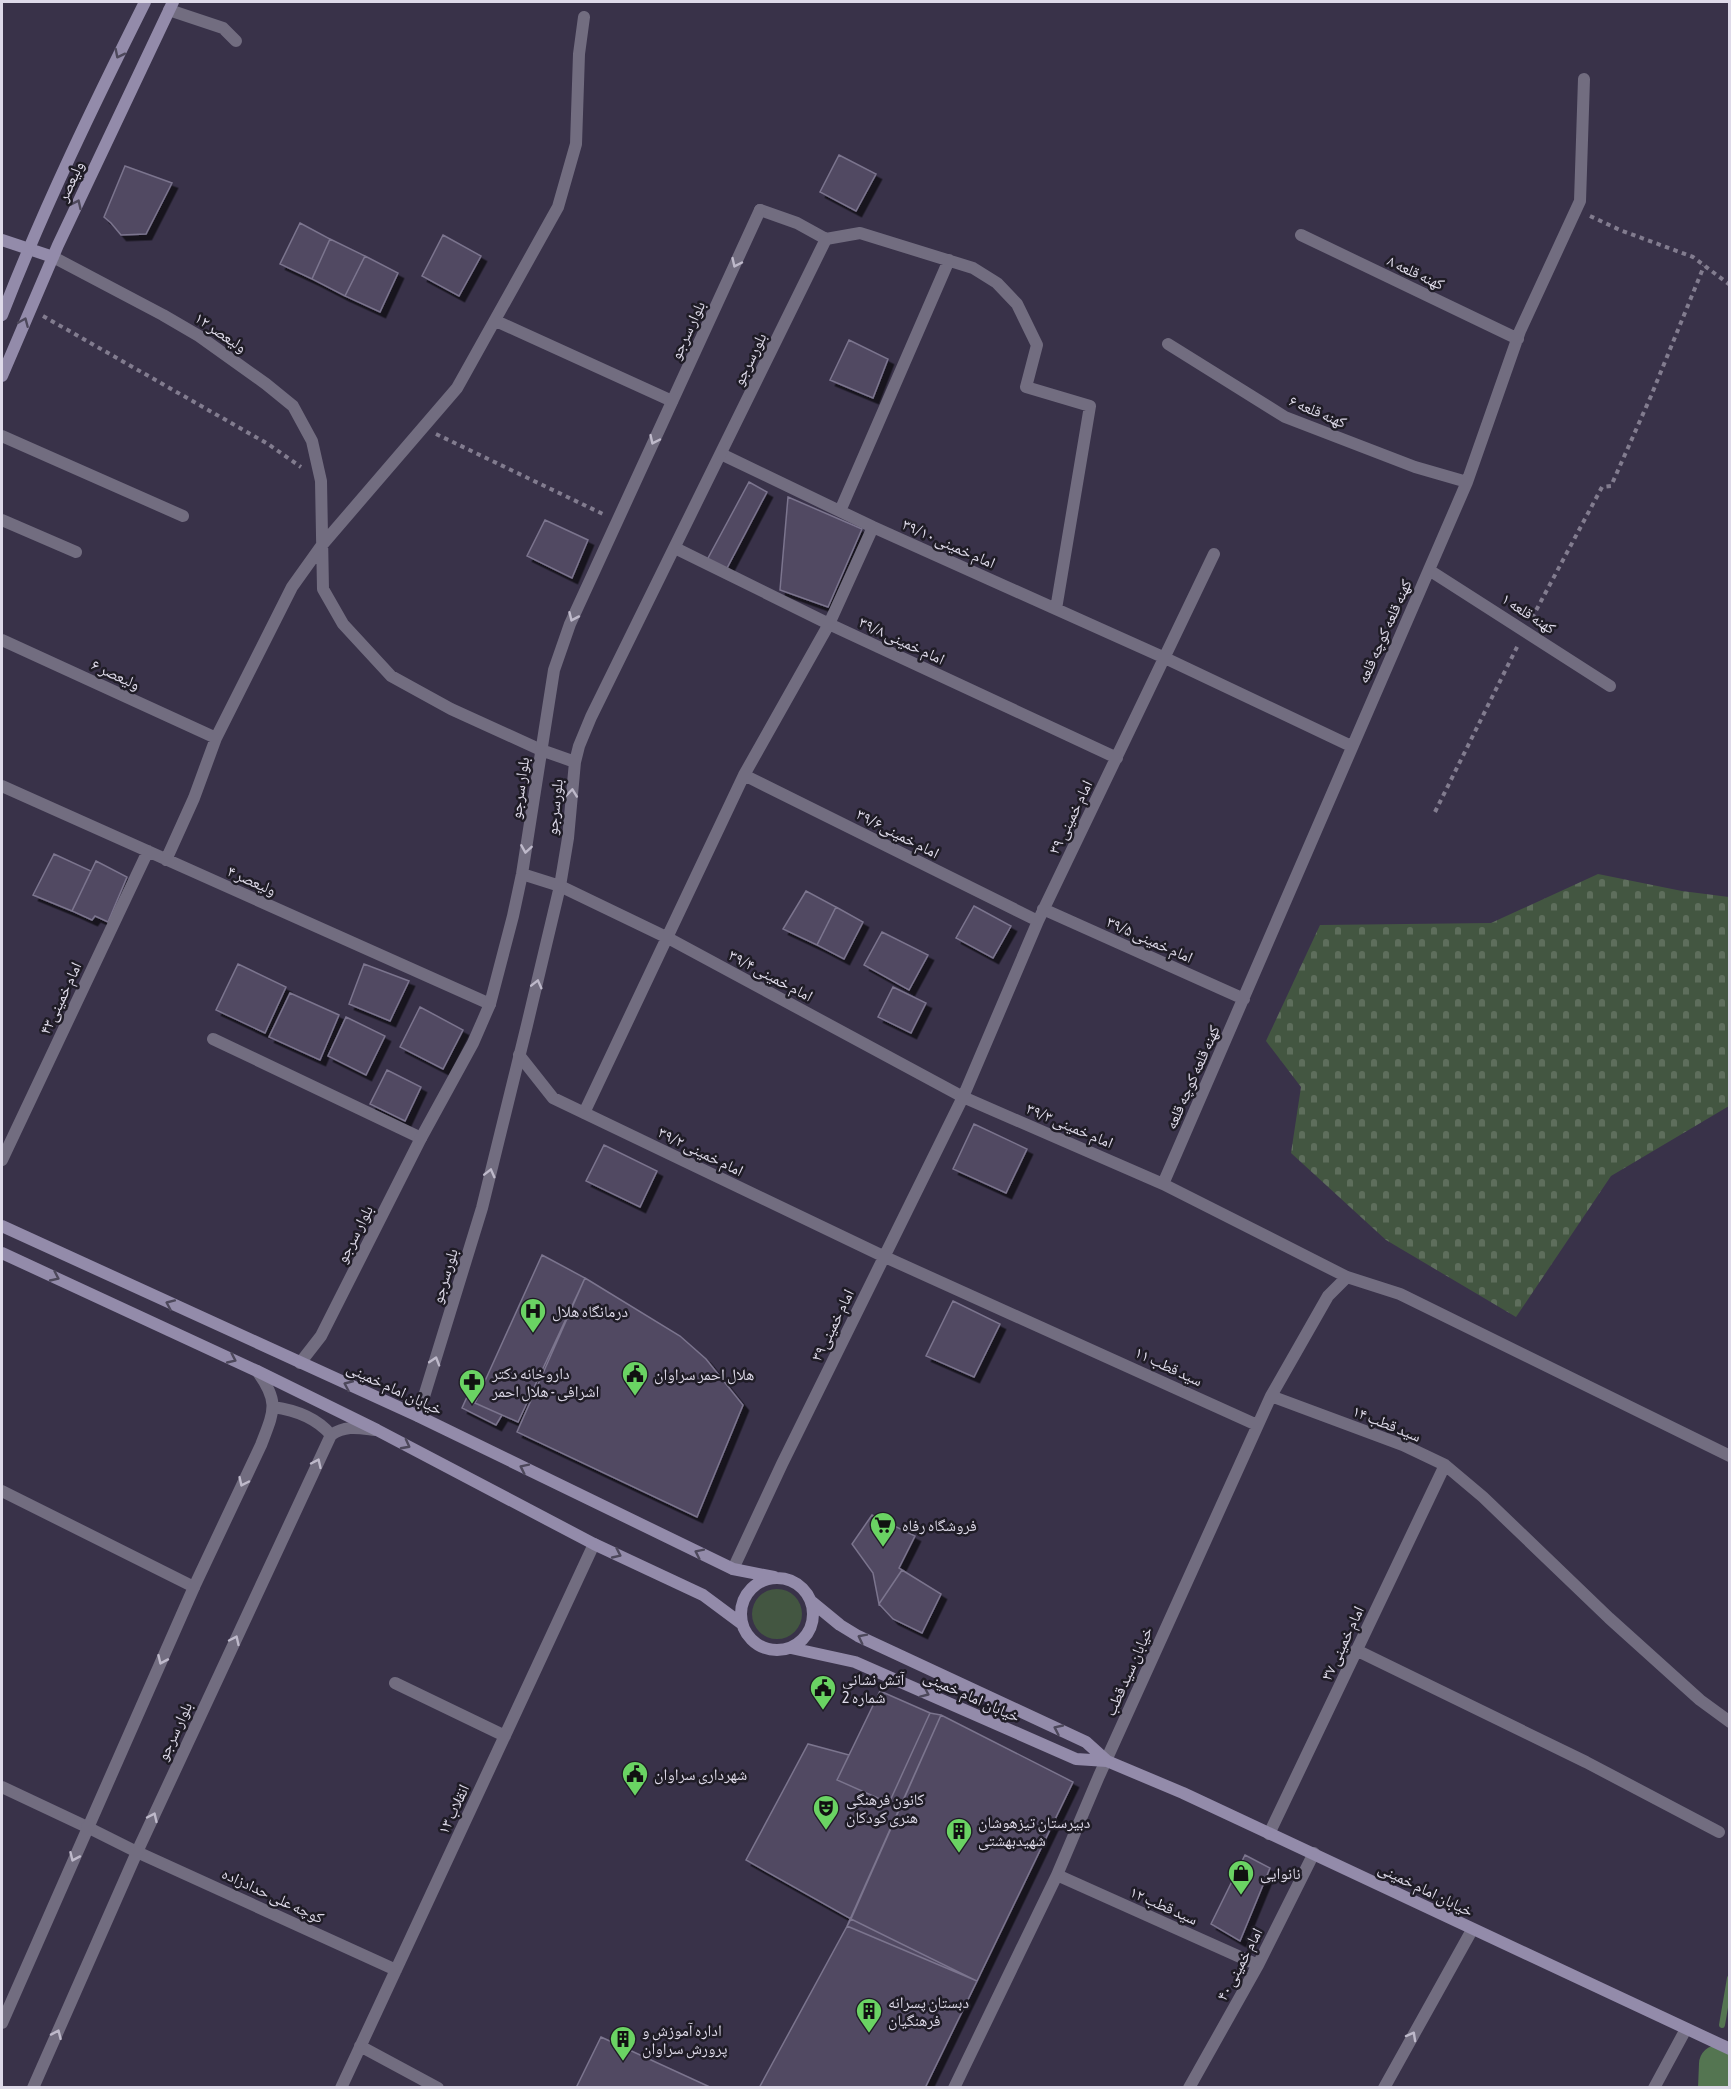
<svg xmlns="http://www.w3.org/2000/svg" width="1731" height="2089" font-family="'Asap Condensed','Noto Naskh Arabic',sans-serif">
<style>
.green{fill:#435641}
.cemetery{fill:url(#cemetery-stones)}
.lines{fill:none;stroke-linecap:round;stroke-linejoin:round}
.stream{stroke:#547551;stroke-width:6}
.river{stroke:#547551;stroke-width:38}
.building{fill:#514a62;stroke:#7b748e;stroke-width:1.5;filter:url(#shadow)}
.path{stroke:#827c8f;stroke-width:4;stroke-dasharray:4.5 4.5;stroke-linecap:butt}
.minor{stroke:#726d80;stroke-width:12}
.tertiary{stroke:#726d80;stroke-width:12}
.secondary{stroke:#938baa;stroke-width:12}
.oneway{stroke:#4d485b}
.oneway2{stroke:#beb9ca}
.labels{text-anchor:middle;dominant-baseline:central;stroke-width:5;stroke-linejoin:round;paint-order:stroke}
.street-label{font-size:16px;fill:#dedae9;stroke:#1f1c26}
.poi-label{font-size:16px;fill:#dedae9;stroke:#1f1c26;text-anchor:start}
</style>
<defs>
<pattern id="cemetery-stones" width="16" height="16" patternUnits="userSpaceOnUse" patternTransform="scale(1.5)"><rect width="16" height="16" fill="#435641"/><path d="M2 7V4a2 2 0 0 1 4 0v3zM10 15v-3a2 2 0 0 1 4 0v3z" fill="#5e6e5c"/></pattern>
<filter id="shadow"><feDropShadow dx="5.5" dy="5.5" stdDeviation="0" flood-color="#0009"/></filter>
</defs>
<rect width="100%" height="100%" fill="#393249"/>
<path class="green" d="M752 1614a25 25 0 1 1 50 0a25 25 0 1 1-50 0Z"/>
<path class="cemetery" d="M 1598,874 L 1682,891 L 1729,897 L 1729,1106 L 1611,1176 L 1516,1317 L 1386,1240 L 1291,1153 L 1301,1087 L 1266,1041 L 1320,925 L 1491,923 Z"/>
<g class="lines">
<path class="stream" d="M 1722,2025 L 1730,1978"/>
<path class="river" d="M 1717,2088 L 1718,2064"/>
</g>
<path class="building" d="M 839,155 L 876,174 L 856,211 L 820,192 Z
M 125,166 L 172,183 L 146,234 L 121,235 L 111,223 L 104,217 Z
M 300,223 L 330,239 L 312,279 L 280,264 Z
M 443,235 L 481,256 L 459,296 L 422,276 Z
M 330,239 L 365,256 L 345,296 L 312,279 Z
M 365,256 L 398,273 L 380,312 L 345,296 Z
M 849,340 L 888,359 L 873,398 L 830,380 Z
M 749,482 L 767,492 L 726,570 L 707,560 Z
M 788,497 L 862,529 L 828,607 L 780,590 Z
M 545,520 L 588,540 L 572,578 L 527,556 Z
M 54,854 L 91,871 L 72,911 L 33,895 Z
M 96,861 L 127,877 L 108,922 L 95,916 L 92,920 L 72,911 Z
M 806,891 L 836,907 L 817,945 L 783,929 Z
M 974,906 L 1011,926 L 993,958 L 956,938 Z
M 836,907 L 863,922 L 844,959 L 817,945 Z
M 882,932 L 928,955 L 909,990 L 864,965 Z
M 238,964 L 286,987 L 265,1033 L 216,1010 Z
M 364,964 L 409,981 L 390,1021 L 349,1004 Z
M 893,987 L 926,1003 L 911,1033 L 878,1017 Z
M 290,993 L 339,1015 L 320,1060 L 269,1037 Z
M 420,1007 L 463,1030 L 443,1069 L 400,1047 Z
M 346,1017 L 385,1036 L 366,1075 L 328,1056 Z
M 387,1070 L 421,1087 L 405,1121 L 370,1104 Z
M 974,1124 L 1027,1149 L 1006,1193 L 953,1169 Z
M 604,1145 L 657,1171 L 640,1207 L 586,1181 Z
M 542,1255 L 585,1278 L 518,1422 L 475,1403 Z
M 585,1278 L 680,1336 L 706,1359 L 743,1405 L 697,1517 L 517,1432 Z
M 953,1301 L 1000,1324 L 974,1377 L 926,1356 Z
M 472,1386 L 481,1390 L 475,1403 L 502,1415 L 496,1425 L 462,1408 Z
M 872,1515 L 915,1536 L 899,1568 L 902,1570 L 879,1604 L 873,1573 L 852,1544 Z
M 902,1570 L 941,1594 L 922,1633 L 893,1619 L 879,1604 Z
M 880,1691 L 930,1713 L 889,1803 L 837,1780 Z
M 930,1713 L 941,1715 L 851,1919 L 746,1860 L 808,1744 L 849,1755 L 837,1780 L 889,1803 Z
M 941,1715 L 1073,1782 L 977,1981 L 847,1926 Z
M 1245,1855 L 1270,1868 L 1240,1941 L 1211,1924 Z
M 851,1919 L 977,1981 L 925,2088 L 759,2088 Z
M 601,2037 L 712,2088 L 576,2088 Z"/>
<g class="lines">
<path class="path" d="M 1590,216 L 1620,230 L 1693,257 L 1730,285
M 43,316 L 268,444 L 301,467
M 436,434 L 605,515
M 1532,618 L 1602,487 L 1611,486 L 1651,396 L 1704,266
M 1435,812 L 1519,643"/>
<path class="minor" d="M 169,10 L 223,28 L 236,41
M 760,210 L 797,223 L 826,239 L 860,233 L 973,268 L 997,283 L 1017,304 L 1037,345 L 1026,387 L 1090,406 L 1056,609
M 1301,235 L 1518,339
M 53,257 L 163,315 L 199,336 L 266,384 L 293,406 L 312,441 L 321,481 L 323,589 L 343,624 L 391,676 L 451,709 L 541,750
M 496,321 L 672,401
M 1168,344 L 1285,417 L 1415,467 L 1467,482
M 2,436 L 183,516
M 721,454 L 873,527 L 1165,658 L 1351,746
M 840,511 L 949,260
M 2,520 L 76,552
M 675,548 L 829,624 L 1117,758
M 1429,570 L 1610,686
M 2,640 L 216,738
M 744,775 L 1038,921
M 2,786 L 490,1004
M 166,860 L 194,798 L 216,738 L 292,587 L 322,545 L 457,388 L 558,207 L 576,144 L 579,54 L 584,17
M 560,886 L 668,938 L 963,1097 L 1163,1184 L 1347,1277 L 1400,1294 L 1730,1456
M 1043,909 L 1244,999
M 213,1039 L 421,1138
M 519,1055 L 553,1098 L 885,1257 L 1257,1425
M 584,1113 L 744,775 L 829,624 L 873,527
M 2,1160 L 148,851
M 1163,1184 L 1467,482 L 1520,331 L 1580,201 L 1584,79
M 1271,1396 L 1403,1445 L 1445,1465 L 1483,1497 L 1609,1618 L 1700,1700 L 1730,1722
M 2,1491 L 194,1587
M 733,1569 L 782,1464 L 963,1097 L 1038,921 L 1214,554
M 1356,1650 L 1586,1762 L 1719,1832
M 395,1683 L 505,1736
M 2,1787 L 87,1827
M 1269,1834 L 1445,1465
M 137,1852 L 396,1970
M 1057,1875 L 1258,1965
M 360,2046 L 438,2088
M 341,2088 L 594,1544
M 954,2088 L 1057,1875 L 1099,1776 L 1271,1396 L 1328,1296 L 1347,1277
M 1189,2088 L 1258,1965 L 1314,1853
M 1384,2088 L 1472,1930
M 1654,2088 L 1686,2029"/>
<path class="tertiary" d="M 541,750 L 575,762
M 522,874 L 560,886
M 300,1363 L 321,1336 L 421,1138 L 473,1043 L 490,1004 L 513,916 L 522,874 L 554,670 L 570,624 L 760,210
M 273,1407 C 295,1410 316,1417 331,1435
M 418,1416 L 482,1208 L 527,1025 L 560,886 L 568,838 L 575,762 L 579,746 L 591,717 L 826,239
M 87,1827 L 137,1852
M 2,2023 L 194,1587 L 261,1445 C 274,1411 280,1402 257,1371
M 33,2088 L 137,1852 L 331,1435 C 346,1425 358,1428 375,1430"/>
<path class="secondary" d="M 2,240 L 53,257
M 2,315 C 44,207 94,104 145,2
M 2,376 L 58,245 L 173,2
M 2,1226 L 418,1416 L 733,1569 L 774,1577
M 2,1253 L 257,1371 L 377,1430 L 594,1544 L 703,1595 L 742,1624
M741 1614a36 36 0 1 1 72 0a36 36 0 1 1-72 0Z
M 812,1602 L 840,1625 L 858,1636 L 1086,1742 L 1107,1761
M 791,1648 L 855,1662 L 1076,1759 L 1107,1761 L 1183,1793 L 1730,2049"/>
</g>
<defs><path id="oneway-chevron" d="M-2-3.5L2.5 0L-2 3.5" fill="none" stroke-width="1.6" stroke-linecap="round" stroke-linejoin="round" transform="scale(1.5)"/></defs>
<g class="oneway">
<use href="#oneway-chevron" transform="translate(119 54) rotate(117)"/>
<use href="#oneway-chevron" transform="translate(77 204) rotate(-65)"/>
<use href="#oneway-chevron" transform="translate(24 322) rotate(-67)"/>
<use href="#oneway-chevron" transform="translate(55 1277) rotate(25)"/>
<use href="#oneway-chevron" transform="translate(170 1304) rotate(-156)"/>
<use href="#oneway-chevron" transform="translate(232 1359) rotate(25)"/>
<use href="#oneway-chevron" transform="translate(348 1385) rotate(-156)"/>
<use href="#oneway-chevron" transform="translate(406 1445) rotate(28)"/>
<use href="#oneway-chevron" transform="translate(524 1468) rotate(-154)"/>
<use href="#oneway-chevron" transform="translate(699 1553) rotate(-154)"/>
<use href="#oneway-chevron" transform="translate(617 1554) rotate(25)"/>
<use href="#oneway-chevron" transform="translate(862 1638) rotate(-153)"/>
<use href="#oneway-chevron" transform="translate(925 1693) rotate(24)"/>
<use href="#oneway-chevron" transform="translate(1058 1729) rotate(-155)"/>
</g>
<g class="oneway2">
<use href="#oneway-chevron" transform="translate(736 263) rotate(115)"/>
<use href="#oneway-chevron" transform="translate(654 440) rotate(115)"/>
<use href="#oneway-chevron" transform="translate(573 617) rotate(114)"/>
<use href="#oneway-chevron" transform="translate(572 793) rotate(-84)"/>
<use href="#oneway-chevron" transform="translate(526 849) rotate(99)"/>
<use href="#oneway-chevron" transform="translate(537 984) rotate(-76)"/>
<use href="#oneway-chevron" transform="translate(490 1173) rotate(-76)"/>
<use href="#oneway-chevron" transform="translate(435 1361) rotate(-73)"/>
<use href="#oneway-chevron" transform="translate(317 1463) rotate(-65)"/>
<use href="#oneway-chevron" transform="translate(243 1482) rotate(115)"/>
<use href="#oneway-chevron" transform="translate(235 1640) rotate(-65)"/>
<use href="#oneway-chevron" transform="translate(162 1660) rotate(114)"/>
<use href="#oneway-chevron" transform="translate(153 1817) rotate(-65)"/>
<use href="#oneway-chevron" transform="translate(74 1857) rotate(114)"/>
<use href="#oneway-chevron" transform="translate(57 2034) rotate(-66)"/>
<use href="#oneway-chevron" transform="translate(1412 2036) rotate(-61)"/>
</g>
<defs>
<g id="hospital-pin" transform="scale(1.35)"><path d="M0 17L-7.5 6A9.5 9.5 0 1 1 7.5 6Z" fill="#6ad363" stroke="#1f1c26"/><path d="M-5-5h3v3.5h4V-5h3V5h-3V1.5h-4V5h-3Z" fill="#111"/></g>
<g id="civic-pin" transform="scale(1.35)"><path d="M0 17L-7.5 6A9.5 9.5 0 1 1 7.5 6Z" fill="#6ad363" stroke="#1f1c26"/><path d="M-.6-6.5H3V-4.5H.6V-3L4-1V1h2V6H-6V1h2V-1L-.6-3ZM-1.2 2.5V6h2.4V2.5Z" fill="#111"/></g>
<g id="pharmacy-pin" transform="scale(1.35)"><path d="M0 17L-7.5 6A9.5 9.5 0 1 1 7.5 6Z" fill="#6ad363" stroke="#1f1c26"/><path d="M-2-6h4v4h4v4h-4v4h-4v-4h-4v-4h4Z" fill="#111"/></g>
<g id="supermarket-pin" transform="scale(1.35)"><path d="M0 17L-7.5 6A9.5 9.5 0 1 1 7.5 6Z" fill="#6ad363" stroke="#1f1c26"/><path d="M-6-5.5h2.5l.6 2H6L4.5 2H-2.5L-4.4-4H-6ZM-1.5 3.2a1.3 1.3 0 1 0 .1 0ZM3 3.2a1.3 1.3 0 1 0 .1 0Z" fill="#111"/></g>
<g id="theatre-pin" transform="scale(1.35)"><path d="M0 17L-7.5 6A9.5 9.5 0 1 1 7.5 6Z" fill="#6ad363" stroke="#1f1c26"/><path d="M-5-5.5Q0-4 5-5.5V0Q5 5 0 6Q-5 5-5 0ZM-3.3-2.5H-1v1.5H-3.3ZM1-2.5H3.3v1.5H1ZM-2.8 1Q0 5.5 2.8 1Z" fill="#111"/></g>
<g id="building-pin" transform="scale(1.35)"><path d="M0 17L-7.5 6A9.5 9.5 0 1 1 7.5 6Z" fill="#6ad363" stroke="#1f1c26"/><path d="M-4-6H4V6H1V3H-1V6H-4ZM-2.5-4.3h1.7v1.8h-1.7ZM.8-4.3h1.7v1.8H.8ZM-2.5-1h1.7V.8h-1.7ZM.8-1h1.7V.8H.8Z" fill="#111"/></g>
<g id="shop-pin" transform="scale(1.35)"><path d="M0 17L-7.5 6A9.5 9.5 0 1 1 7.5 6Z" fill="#6ad363" stroke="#1f1c26"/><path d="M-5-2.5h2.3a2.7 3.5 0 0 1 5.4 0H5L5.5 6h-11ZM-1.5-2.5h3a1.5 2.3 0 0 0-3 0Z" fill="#111"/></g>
</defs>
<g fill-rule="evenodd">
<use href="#hospital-pin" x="533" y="1311"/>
<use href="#civic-pin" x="635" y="1374"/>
<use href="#pharmacy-pin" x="472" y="1382"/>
<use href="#supermarket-pin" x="883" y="1525"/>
<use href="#civic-pin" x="823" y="1688"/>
<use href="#civic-pin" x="635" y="1774"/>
<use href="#theatre-pin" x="826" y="1808"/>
<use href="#building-pin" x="959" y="1831"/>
<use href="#shop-pin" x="1241" y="1873"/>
<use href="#building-pin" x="869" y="2011"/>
<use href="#building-pin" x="623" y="2039"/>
</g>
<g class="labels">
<g class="street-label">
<text transform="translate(70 181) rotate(-65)">ولیعصر</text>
<text transform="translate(1416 272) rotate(25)">کهنه قلعه ۸</text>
<text transform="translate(687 330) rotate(-65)">بلوار سرجو</text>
<text transform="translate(221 332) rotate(34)">ولیعصر ۱۲</text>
<text transform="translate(749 359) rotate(-64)">بلورسرجو</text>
<text transform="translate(1318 411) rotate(23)">کهنه قلعه ۶</text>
<text transform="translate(949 543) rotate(24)">امام خمینی ۳۹/۱۰</text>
<text transform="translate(1529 613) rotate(33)">کهنه قلعه ۱</text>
<text transform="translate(1384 631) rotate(-66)">کهنه قلعه کوچه قلعه</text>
<text transform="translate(902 640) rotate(25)">امام خمینی ۳۹/۸</text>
<text transform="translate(116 674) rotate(25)">ولیعصر ۶</text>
<text transform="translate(519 788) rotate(-82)">بلوار سرجو</text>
<text transform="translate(554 807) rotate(-84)">بلورسرجو</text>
<text transform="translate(1070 817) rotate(-64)">امام خمینی ۳۹</text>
<text transform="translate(898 833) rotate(27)">امام خمینی۳۹/۶</text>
<text transform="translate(252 880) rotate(24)">ولیعصر ۴</text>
<text transform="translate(1150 939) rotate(24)">امام خمینی ۳۹/۵</text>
<text transform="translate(771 975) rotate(28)">امام خمینی ۳۹/۴</text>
<text transform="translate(60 998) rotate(-65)">امام خمینی۴۳</text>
<text transform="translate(1192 1077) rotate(-66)">کهنه قلعه کوچه قلعه</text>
<text transform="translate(1070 1125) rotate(23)">امام خمینی ۳۹/۳</text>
<text transform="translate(701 1151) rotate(26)">امام خمینی ۳۹/۲</text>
<text transform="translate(354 1234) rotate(-63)">بلوار سرجو</text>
<text transform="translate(444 1276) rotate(-73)">بلورسرجو</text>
<text transform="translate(832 1325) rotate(-64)">امام خمینی۳۹</text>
<text transform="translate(1169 1366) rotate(25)">سید قطب ۱۱</text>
<text transform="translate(395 1388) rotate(25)">خیابان امام خمینی</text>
<text transform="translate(1387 1423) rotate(22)">سید قطب ۱۴</text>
<text transform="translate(1342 1643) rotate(-65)">امام خمینی ۳۷</text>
<text transform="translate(1128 1671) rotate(-66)">خیابان سید قطب</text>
<text transform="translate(972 1696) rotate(24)">خیابان امام خمینی</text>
<text transform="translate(174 1731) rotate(-65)">بلوار سرجو</text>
<text transform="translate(453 1809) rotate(-65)">انقلاب ۱۳</text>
<text transform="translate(1426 1889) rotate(26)">خیابان امام خمینی</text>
<text transform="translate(273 1895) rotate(25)">کوچه علی حدادزاده</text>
<text transform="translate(1164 1905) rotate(24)">سید قطب ۱۲</text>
<text transform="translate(1239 1964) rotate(-62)">امام خمینی ۴۰</text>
</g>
<g class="poi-label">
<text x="552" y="1311">درمانگاه هلال</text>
<text x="492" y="1373">داروخانه دکتر<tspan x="492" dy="18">اشرافی - هلال احمر</tspan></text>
<text x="654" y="1374">هلال احمر سراوان</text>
<text x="902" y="1525">فروشگاه رفاه</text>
<text x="842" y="1679">آتش نشانی<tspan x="842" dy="18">شماره 2</tspan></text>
<text x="654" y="1774">شهرداری سراوان</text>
<text x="846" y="1799">کانون فرهنگی<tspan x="846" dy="18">هنری کودکان</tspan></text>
<text x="978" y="1822">دبیرستان تیزهوشان<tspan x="978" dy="18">شهیدبهشتی</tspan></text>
<text x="1260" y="1873">نانوایی</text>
<text x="888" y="2002">دبستان پسرانه<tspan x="888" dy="18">فرهنگیان</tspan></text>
<text x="642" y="2030">اداره آموزش و<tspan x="642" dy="18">پرورش سراوان</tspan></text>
</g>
</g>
<rect width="1731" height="2089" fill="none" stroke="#dedae9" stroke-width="6"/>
</svg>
